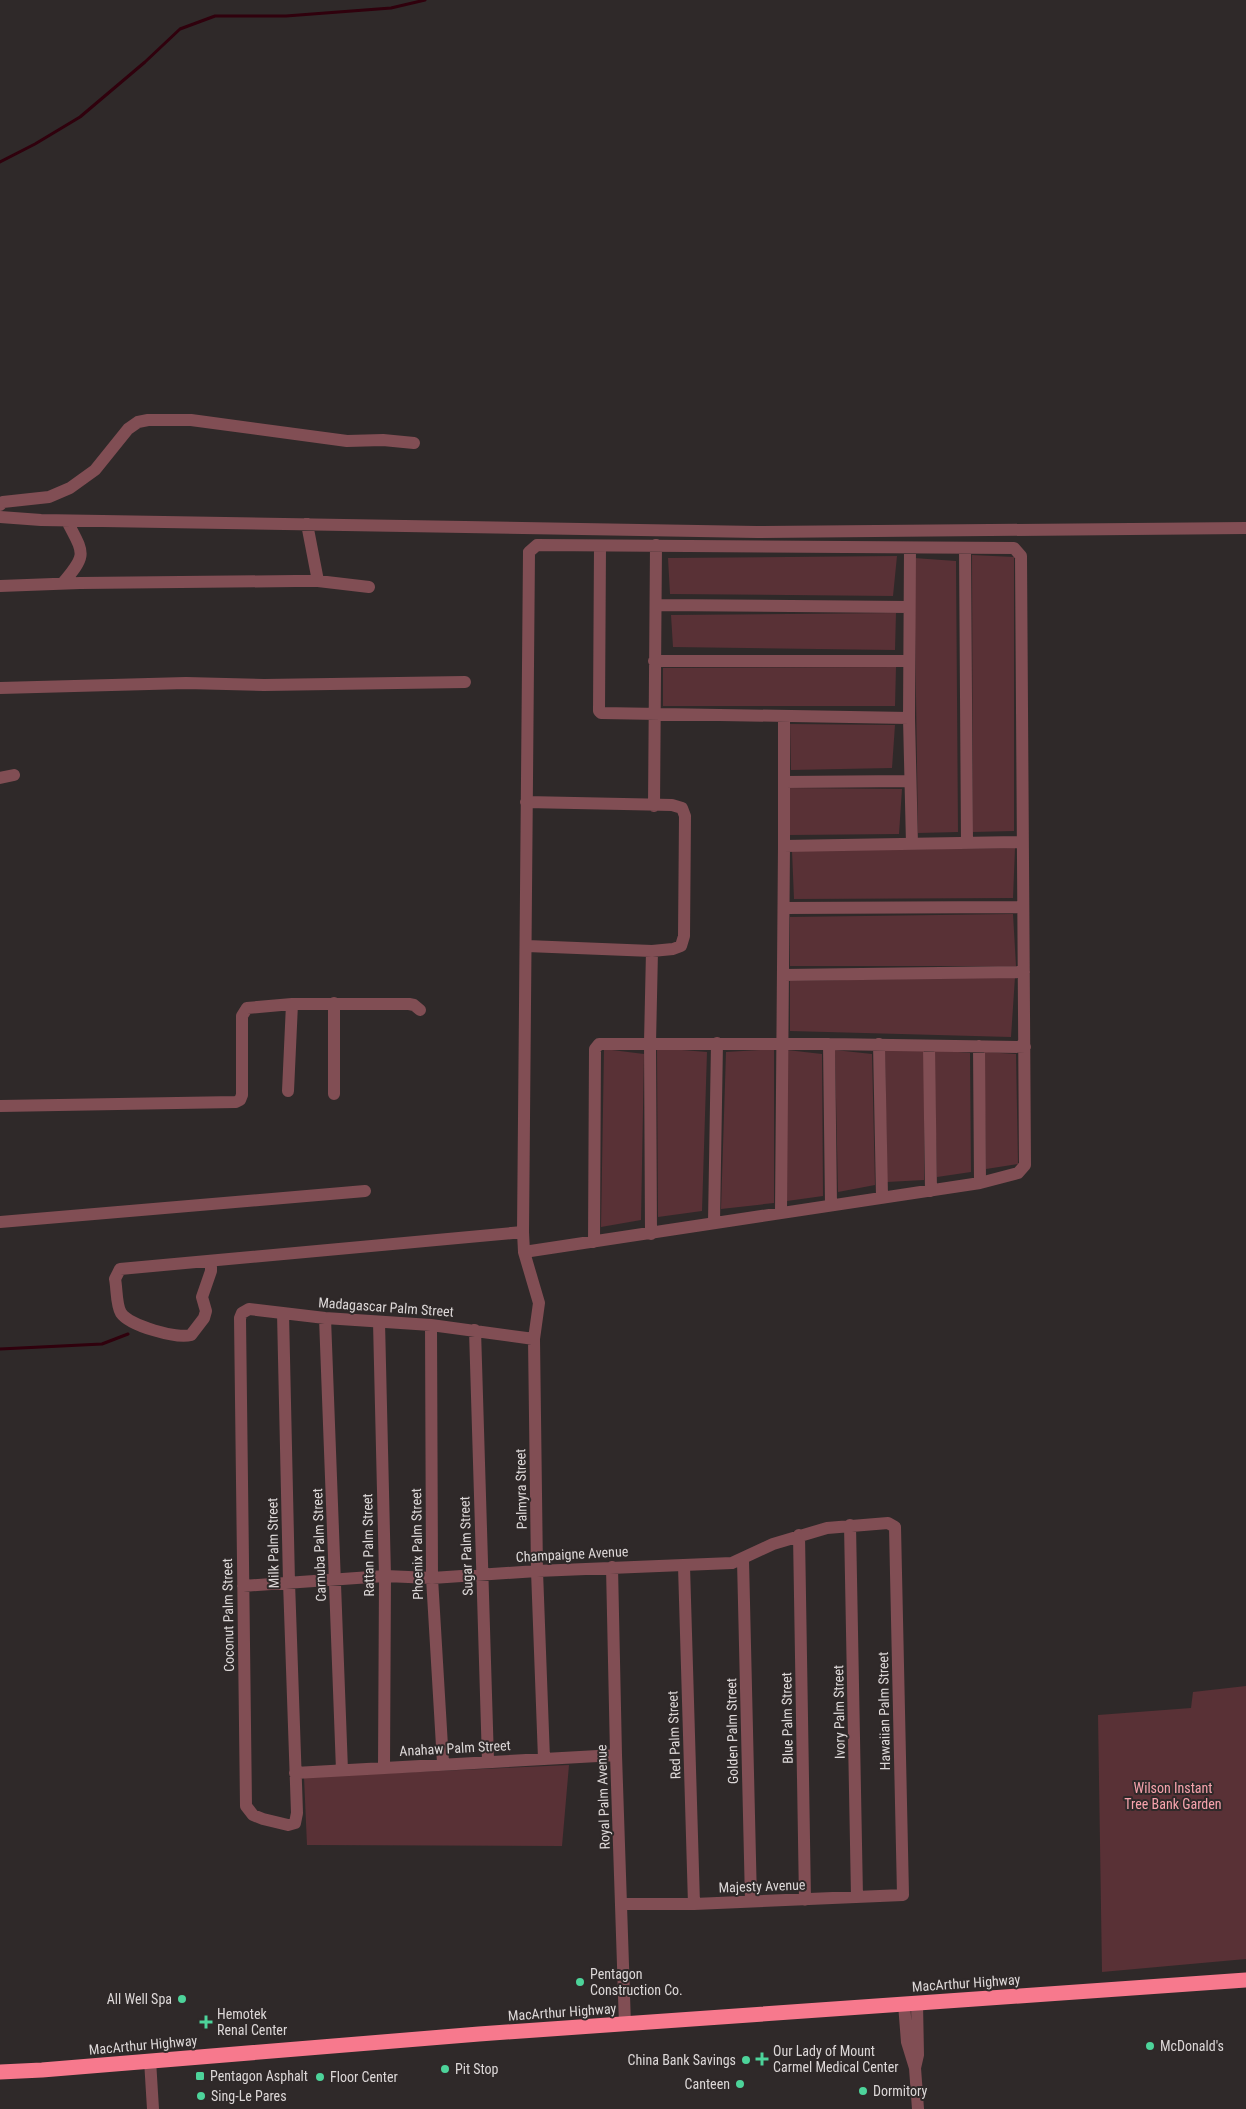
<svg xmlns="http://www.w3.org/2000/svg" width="1246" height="2109" font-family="'Roboto Condensed',sans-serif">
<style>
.green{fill:#593136}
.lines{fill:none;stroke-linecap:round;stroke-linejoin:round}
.stream{stroke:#30010d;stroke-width:3}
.minor{stroke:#814e54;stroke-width:12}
.highway{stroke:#f7798d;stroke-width:15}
.poi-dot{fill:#4dd39a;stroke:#2f2929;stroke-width:2}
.labels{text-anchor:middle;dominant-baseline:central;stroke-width:4;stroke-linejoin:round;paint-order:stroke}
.street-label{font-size:14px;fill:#ddd8d8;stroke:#2f2929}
.park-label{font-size:14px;fill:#f7a3ad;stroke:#2f2929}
.poi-label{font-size:14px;fill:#ddd8d8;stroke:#2f2929;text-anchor:start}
</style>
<rect width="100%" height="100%" fill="#2f2929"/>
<path class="green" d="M 972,555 L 1014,557 L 1014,831 L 973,832 Z
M 897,556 L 893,596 L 670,594 L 668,558 Z
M 914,558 L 956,561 L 958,832 L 918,833 Z
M 896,613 L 895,650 L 673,647 L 671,615 Z
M 896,667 L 895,706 L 663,706 L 663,668 Z
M 790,724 L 895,725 L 892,768 L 791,770 Z
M 789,788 L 902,789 L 899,834 L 790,835 Z
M 1015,848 L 1013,898 L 794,899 L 792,851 Z
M 1013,914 L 1016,966 L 790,966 L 790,917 Z
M 1015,977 L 1011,1037 L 790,1031 L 790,981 Z
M 657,1048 L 707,1052 L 702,1211 L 658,1217 Z
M 604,1049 L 644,1054 L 641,1220 L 601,1227 Z
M 774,1049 L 774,1203 L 721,1209 L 726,1052 Z
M 885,1049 L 924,1051 L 924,1180 L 887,1182 Z
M 787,1050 L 822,1054 L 823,1196 L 787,1201 Z
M 835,1050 L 872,1054 L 875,1185 L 838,1192 Z
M 934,1050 L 970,1053 L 971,1172 L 937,1177 Z
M 984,1052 L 1016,1054 L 1018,1164 L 986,1169 Z
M 1246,1686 L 1246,1959 L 1102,1972 L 1098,1715 L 1191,1708 L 1193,1692 Z
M 569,1765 L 562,1846 L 307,1845 L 304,1777 Z"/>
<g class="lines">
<path class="stream" d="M 0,162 L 35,144 L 80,117 L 145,62 L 180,29 L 215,16 L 286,16 L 391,8 L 425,0
M 0,1349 L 102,1344 L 128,1334"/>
<path class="minor" d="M 0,505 L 3,502 L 49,497 L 70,488 L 95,470 L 128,429 L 138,422 L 148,420 L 191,420 L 347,441 L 383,440 L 414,443
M 0,517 L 41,520 L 757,532 L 1246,528
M 307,524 L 318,581
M 600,546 L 599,711 L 601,713 L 909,718
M 910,548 L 909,718 L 912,844
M 965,548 L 967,843
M 62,584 C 88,554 84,554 67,521
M 0,586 L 80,583 L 296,581 L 318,581 L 369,587
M 656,605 L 909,607
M 654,661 L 909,661
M 0,688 L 186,683 L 264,685 L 465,682
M 0,778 L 14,775
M 784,782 L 910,781
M 526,802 L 672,805 L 682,808 L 685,816 L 684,936 L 681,946 L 673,949 L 652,951 L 527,946
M 654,806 L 656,545
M 784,846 L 784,716
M 784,908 L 1023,907
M 783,975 L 1024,972
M 829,1044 L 831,1205
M 879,1044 L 882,1196
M 929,1046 L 931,1191
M 979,1046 L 980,1183
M 288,1091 L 292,1004
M 334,1094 L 334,1003
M 0,1106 L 236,1102 L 240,1100 L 242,1095 L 242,1016 L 247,1008 L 292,1004 L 409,1004 L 414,1005 L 420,1010
M 781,1212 L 784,846 L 1022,842
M 0,1222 L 365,1191
M 714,1222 L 717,1043
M 651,1234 L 650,1043 L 652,951
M 594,1242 L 595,1049 L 599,1044 L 829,1044 L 1025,1047
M 524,1252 L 980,1183 L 1018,1173 L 1025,1165 L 1021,556 L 1014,548 L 537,545 L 529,552 L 523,1232 L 524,1252 L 539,1303 L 534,1339 L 537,1571 L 544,1759
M 211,1262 L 211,1271 L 202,1297 L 206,1311 L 204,1318 L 191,1335 C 177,1339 130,1326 121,1313 C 116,1305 117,1288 115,1279 L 120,1269 L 523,1232
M 283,1313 L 289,1582 L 297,1813 L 295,1823 L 288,1825 L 263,1819 L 253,1815 L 246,1806 L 240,1318 L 242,1313 L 249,1309 L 325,1318 L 431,1325 L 534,1339
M 325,1318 L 342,1770
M 379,1322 L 385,1576 L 384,1767
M 431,1325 L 432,1578 L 443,1763
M 475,1330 L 488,1761
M 850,1525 L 857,1897
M 799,1535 L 805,1900
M 743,1560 L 751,1901
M 684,1566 L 694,1904
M 612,1567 L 616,1755 L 625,2025
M 243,1586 L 385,1576 L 432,1578 L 537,1571 L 732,1563 L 773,1544 L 827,1528 L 888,1523 L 895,1527 L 903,1895 L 694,1904 L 621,1904
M 295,1773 L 616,1755
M 904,2004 L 907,2042 L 915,2068 L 918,2109
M 150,2060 L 153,2109
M 915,2068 L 918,2055 L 917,2003"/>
<path class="highway" d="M 0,2072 L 42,2070 L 479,2034 L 1246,1980"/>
</g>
<g class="poi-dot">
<circle cx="580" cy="1982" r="5"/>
<circle cx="182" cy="1999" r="5"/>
<path d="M203.5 2014.5h5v5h5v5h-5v5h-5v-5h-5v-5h5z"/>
<circle cx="1150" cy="2046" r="5"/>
<path d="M759.5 2051.5h5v5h5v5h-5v5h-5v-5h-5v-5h5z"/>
<circle cx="746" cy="2060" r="5"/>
<circle cx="445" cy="2069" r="5"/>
<rect x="195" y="2071" width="10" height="10" rx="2.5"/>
<circle cx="320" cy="2077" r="5"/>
<circle cx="740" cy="2084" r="5"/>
<circle cx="863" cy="2091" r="5"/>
<circle cx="201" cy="2096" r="5"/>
</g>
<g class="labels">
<g class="street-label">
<text transform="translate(386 1307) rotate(4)">Madagascar Palm Street</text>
<text transform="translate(521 1489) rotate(-91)">Palmyra Street</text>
<text transform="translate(273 1543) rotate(-91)">Milk Palm Street</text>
<text transform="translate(417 1544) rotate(-91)">Phoenix Palm Street</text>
<text transform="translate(319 1545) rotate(-92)">Carnuba Palm Street</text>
<text transform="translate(368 1545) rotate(-91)">Rattan Palm Street</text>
<text transform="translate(466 1546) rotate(-92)">Sugar Palm Street</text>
<text transform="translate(572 1554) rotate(-3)">Champaigne Avenue</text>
<text transform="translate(228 1615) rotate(-91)">Coconut Palm Street</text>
<text transform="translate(884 1711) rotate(-91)">Hawaiian Palm Street</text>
<text transform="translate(839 1712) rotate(-91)">Ivory Palm Street</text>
<text transform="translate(787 1718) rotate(-91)">Blue Palm Street</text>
<text transform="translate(732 1731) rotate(-91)">Golden Palm Street</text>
<text transform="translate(674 1735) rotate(-92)">Red Palm Street</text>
<text transform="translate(455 1748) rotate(-3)">Anahaw Palm Street</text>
<text transform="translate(603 1797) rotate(-92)">Royal Palm Avenue</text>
<text transform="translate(762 1886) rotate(-2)">Majesty Avenue</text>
<text transform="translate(966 1983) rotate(-4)">MacArthur Highway</text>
<text transform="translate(562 2012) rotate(-4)">MacArthur Highway</text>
<text transform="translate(143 2045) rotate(-5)">MacArthur Highway</text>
</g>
<g class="park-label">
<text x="1173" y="1788">Wilson Instant<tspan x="1173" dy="16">Tree Bank Garden</tspan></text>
</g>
<g class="poi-label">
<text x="590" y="1974">Pentagon<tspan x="590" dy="16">Construction Co.</tspan></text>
<text x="172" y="1999" text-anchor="end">All Well Spa</text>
<text x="217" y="2014">Hemotek<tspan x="217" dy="16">Renal Center</tspan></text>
<text x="1160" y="2046">McDonald's</text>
<text x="773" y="2051">Our Lady of Mount<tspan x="773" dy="16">Carmel Medical Center</tspan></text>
<text x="736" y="2060" text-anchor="end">China Bank Savings</text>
<text x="455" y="2069">Pit Stop</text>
<text x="210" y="2076">Pentagon Asphalt</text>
<text x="330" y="2077">Floor Center</text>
<text x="730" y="2084" text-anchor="end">Canteen</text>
<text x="873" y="2091">Dormitory</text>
<text x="211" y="2096">Sing-Le Pares</text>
</g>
</g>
</svg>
